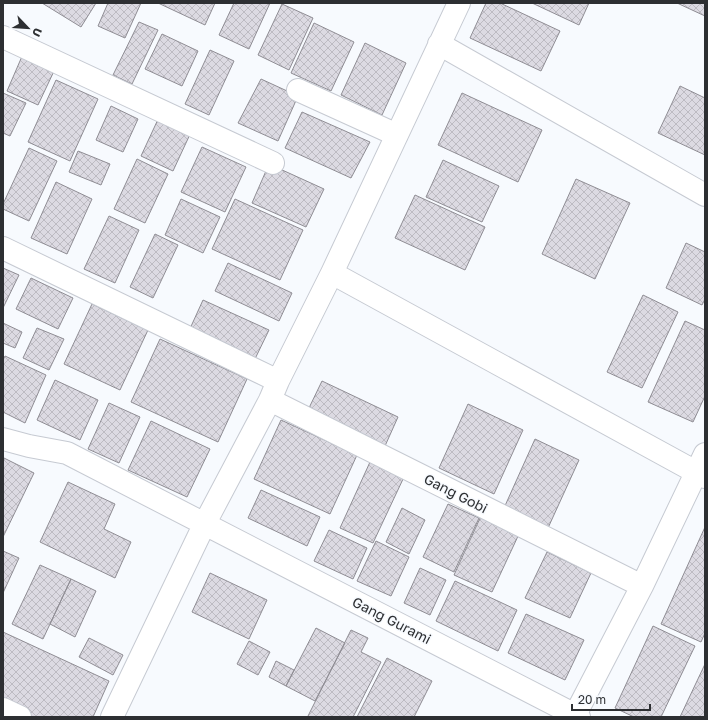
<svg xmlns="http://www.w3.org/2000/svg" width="708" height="720" font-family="'Golos Text',sans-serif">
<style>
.building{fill:url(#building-cross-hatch);stroke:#8f8d94}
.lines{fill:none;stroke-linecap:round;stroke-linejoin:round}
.minor-casing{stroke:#c6cad2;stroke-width:24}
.minor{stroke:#fff;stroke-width:22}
.labels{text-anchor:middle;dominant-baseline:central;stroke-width:3;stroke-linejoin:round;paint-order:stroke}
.street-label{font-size:14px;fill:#2d2f32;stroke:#f7fafe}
</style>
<defs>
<pattern id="building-cross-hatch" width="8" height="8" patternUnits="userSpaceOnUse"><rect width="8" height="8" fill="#dcdae2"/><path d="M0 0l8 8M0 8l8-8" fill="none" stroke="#bdbbc2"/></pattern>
</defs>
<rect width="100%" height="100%" fill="#f7fafe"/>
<path class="building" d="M 42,3 L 96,3 L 81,27 Z
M 108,3 L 141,3 L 125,38 L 98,26 Z
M 158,3 L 215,3 L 205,25 Z
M 234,3 L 270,3 L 249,49 L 219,35 Z
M 486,3 L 500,3 L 560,31 L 541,71 L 470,38 Z
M 532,3 L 589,3 L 579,25 Z
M 677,3 L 705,3 L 705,16 Z
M 282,4 L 313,18 L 289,70 L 258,55 Z
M 139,22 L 158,30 L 132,84 L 113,75 Z
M 314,23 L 354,42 L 331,91 L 291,73 Z
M 162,34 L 198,51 L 182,86 L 145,69 Z
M 365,43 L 406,63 L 382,115 L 341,95 Z
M 210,50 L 234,61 L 209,115 L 185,104 Z
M 23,54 L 55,69 L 38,105 L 7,91 Z
M 261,79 L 298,96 L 278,141 L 238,123 Z
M 56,80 L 98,99 L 70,161 L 28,142 Z
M 680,86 L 705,98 L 705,155 L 658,133 Z
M 3,93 L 26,103 L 10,136 L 3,133 Z
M 462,93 L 542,130 L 518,182 L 438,145 Z
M 111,106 L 138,119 L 123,152 L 96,140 Z
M 302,112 L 370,142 L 351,178 L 285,148 Z
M 160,115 L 192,130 L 173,171 L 141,156 Z
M 202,147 L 246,167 L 225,212 L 181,192 Z
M 29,148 L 57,161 L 29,221 L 3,209 L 3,204 Z
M 78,151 L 110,164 L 101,185 L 69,172 Z
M 137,159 L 168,174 L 145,223 L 114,209 Z
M 443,160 L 499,186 L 482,222 L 426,197 Z
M 269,164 L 324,189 L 306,227 L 252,203 Z
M 576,179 L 630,203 L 595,279 L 542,254 Z
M 56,182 L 92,199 L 67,254 L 31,238 Z
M 415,195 L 485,227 L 465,270 L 395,238 Z
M 181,199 L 220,217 L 203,253 L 165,235 Z
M 235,199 L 303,230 L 280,280 L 212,249 Z
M 109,216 L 139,230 L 115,283 L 84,269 Z
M 155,234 L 178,245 L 153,298 L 130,287 Z
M 686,243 L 705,252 L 705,299 L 702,305 L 666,288 Z
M 228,263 L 292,293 L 279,321 L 215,291 Z
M 3,268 L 19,275 L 3,308 Z
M 31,278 L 73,298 L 58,329 L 16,309 Z
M 643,295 L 678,312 L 642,388 L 607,372 Z
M 203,300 L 269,330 L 253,363 L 188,333 Z
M 92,304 L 148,330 L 120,390 L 64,364 Z
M 685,321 L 705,330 L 705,396 L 693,422 L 648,402 Z
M 3,323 L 22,332 L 15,348 L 3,343 Z
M 37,328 L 64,339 L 49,370 L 23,358 Z
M 160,339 L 247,379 L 218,442 L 131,402 Z
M 5,356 L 46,375 L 25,423 L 3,412 L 3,360 Z
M 55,380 L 98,400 L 80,440 L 37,420 Z
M 322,381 L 398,417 L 385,446 L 308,410 Z
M 109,403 L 140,417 L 119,463 L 88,449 Z
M 468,404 L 523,430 L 494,494 L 439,468 Z
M 281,420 L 357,455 L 330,514 L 254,479 Z
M 151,421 L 210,449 L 187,497 L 128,470 Z
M 535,439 L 579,460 L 548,528 L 504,508 Z
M 4,458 L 34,473 L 3,537 L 3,461 Z
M 370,462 L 404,477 L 373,543 L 340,528 Z
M 68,482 L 115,504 L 104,529 L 131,542 L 115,578 L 40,542 Z
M 261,490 L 320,517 L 307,546 L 248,518 Z
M 448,504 L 479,518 L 454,572 L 423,557 Z
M 402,508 L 425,520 L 409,554 L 386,542 Z
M 481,516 L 519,534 L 492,592 L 454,575 Z
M 705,527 L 705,633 L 701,642 L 661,624 Z
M 329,530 L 367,548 L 353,579 L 314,561 Z
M 376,541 L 409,557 L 391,596 L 357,581 Z
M 3,551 L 19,558 L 3,593 Z
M 547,552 L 591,573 L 570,618 L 525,598 Z
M 40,565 L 71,579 L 43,639 L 12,624 Z
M 420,568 L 446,580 L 430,615 L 404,603 Z
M 210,573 L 267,600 L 249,639 L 192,612 Z
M 71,579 L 96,591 L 75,637 L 50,624 Z
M 455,581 L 517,610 L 498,651 L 436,621 Z
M 526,614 L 584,640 L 565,680 L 508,653 Z
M 653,626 L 695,646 L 661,717 L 634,717 L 615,708 Z
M 316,628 L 345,643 L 315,701 L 286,686 Z
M 351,630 L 368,638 L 361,652 L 381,662 L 353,717 L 310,717 L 308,716 Z
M 3,632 L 109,681 L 93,717 L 30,717 L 3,704 Z
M 89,638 L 123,655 L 113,675 L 79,657 Z
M 249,641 L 270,652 L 258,675 L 237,664 Z
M 387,658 L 432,681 L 414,717 L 357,717 Z
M 276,661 L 294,670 L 286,686 L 269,677 Z
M 705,664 L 705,717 L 680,717 Z"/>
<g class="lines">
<g class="minor-casing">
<path id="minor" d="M 3,37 L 273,163
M 439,44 L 705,195
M 298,90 L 397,135
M 3,248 L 278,381
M 332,273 L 705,477
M 270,400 L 642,586
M 3,439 L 29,446 L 67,453 L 579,717
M 3,709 L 20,717
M 112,717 L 205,523 L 270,400 L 278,381 L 332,273 L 459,3
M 574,717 L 642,586 L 705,454"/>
</g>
<use href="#minor" class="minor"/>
</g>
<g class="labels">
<g class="street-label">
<text transform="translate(456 493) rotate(27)">Gang Gobi</text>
<text transform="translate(392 620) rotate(27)">Gang Gurami</text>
</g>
</g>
<rect width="708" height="720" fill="none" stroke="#2d2f32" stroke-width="8"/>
<g transform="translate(28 28) rotate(115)" stroke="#f7fafe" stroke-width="3" paint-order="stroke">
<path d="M0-3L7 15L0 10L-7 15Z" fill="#2d2f32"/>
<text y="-6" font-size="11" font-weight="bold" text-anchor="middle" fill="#2d2f32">U</text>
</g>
<path d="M572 704v6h78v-6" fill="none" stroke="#2d2f32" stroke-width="2"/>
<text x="578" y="704" font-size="12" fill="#2d2f32" stroke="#f7fafe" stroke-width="3" paint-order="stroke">20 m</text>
</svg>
